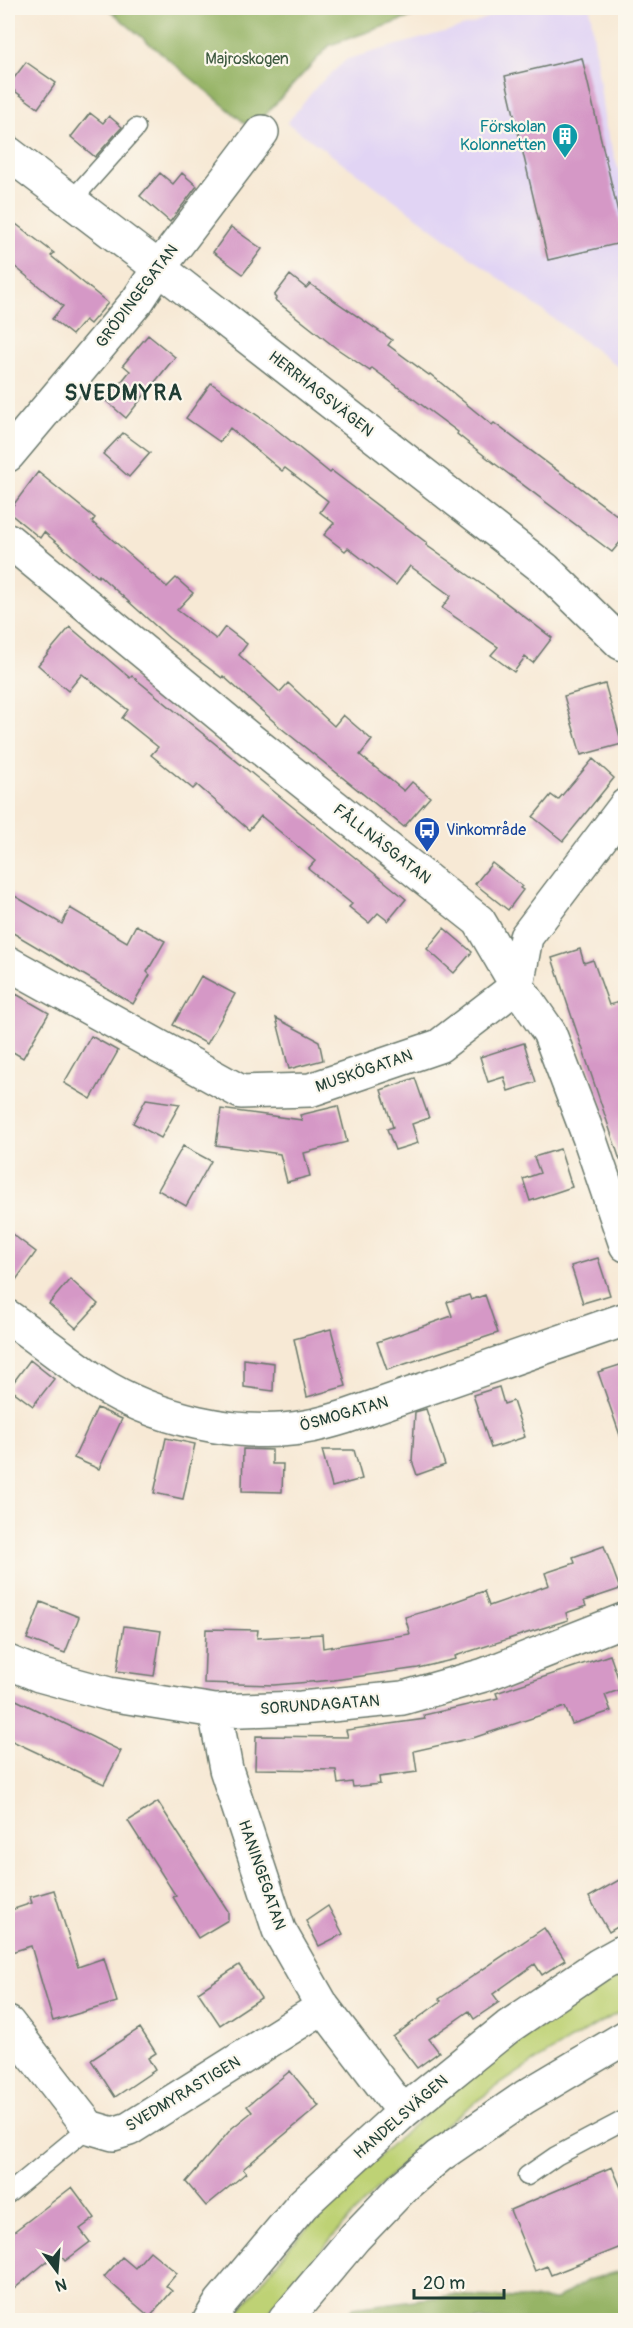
<svg xmlns="http://www.w3.org/2000/svg" width="633" height="2328" font-family="Pangolin,sans-serif">
<style>
.built{fill:#e1d4f4}
.green{fill:#bed275;stroke:#6e8854;stroke-width:1.5}
.forest{fill:#96b466;stroke:#5a784d;stroke-width:1.5}
.building{fill:#d598c6}
.lines{fill:none;stroke-linecap:round;stroke-linejoin:round}
.lane-casing{stroke:#6b796c;stroke-width:21}
.street-casing{stroke:#6b796c;stroke-width:36}
.lane{stroke:#fff;stroke-width:18}
.street{stroke:#fff;stroke-width:33}
.labels{text-anchor:middle;dominant-baseline:central;stroke-width:4.5;stroke-linejoin:round;paint-order:stroke}
.park-label{font-size:16px;fill:#3f5b41;stroke:#fbf7ec}
.culture-label{font-size:16px;fill:#0d838f;stroke:#fbf7ec;text-anchor:end}
.street-label{font-size:16px;fill:#1f3d34;stroke:#fbf7ec}
.transit-label{font-size:16px;fill:#164399;stroke:#fbf7ec;text-anchor:start}
.district-label{font-size:22px;font-weight:bold;letter-spacing:1.5px;fill:#1f3d34;stroke:#fbf7ec}
</style>
<rect width="100%" height="100%" fill="#fbf7ec"/>
<filter id="ink" filterUnits="userSpaceOnUse"><feTurbulence type="fractalNoise" baseFrequency=".0167" numOctaves="2"/><feDisplacementMap in="SourceGraphic" scale="12" xChannelSelector="R" yChannelSelector="G"/><feConvolveMatrix kernelMatrix="1 2 1 2 8 2 1 2 1" color-interpolation-filters="sRGB"/></filter>
<filter id="wash" filterUnits="userSpaceOnUse"><feTurbulence type="fractalNoise" baseFrequency=".008" numOctaves="4" result="noise"/><feDisplacementMap in="SourceGraphic" scale="24" xChannelSelector="R" yChannelSelector="G"/><feGaussianBlur stdDeviation="1.35" result="paint"/><feColorMatrix in="noise" values="0 0 0 0 0 0 0 0 0 0 0 0 0 0 0 0 0 1.4 0 .05"/><feComposite in="paint" operator="in"/></filter>
<g filter="url(#wash)">
<rect width="100%" height="100%" fill="#f7e9d5"/>
<path class="built" d="M 508,8 L 590,8 L 605,125 L 625,191 L 625,367 L 617,366 L 393,199 L 287,123 L 317,86 L 347,59 L 473,24 Z"/>
<path class="green" d="M 625,1971 L 625,2009 C 554,2048 474,2096 415,2152 C 359,2203 311,2263 262,2320 L 232,2320 L 292,2244 L 381,2154 L 440,2101 L 510,2046 Z"/>
<path class="forest" d="M 107,8 L 437,8 L 330,45 L 252,129 Z
M 625,2270 L 625,2320 L 342,2320 L 354,2308 L 452,2295 L 556,2300 L 588,2280 Z"/>
<g id="blocks">
<path class="building" d="M 582,58 L 625,242 L 548,260 L 505,76 Z
M 26,62 L 56,83 L 38,108 L 8,86 Z
M 90,113 L 103,123 L 109,116 L 122,127 L 95,157 L 71,137 Z
M 160,173 L 173,184 L 182,173 L 197,186 L 170,222 L 140,196 Z
M 8,218 L 54,253 L 51,256 L 108,303 L 90,324 L 85,320 L 72,335 L 52,319 L 63,306 L 8,261 Z
M 231,227 L 262,249 L 243,274 L 213,252 Z
M 290,275 L 306,288 L 310,284 L 392,340 L 388,345 L 429,375 L 430,374 L 492,425 L 494,423 L 626,522 L 626,535 L 612,552 L 486,457 L 457,434 L 458,432 L 372,368 L 370,371 L 336,348 L 275,300 L 276,298 L 274,296 Z
M 148,335 L 175,357 L 126,418 L 106,401 L 130,371 L 123,365 Z
M 211,383 L 271,425 L 330,473 L 332,471 L 427,543 L 426,545 L 491,591 L 552,638 L 533,663 L 525,657 L 514,672 L 491,655 L 498,647 L 442,608 L 451,596 L 410,566 L 396,585 L 348,548 L 345,551 L 324,535 L 334,523 L 320,512 L 328,501 L 285,468 L 282,471 L 230,428 L 220,442 L 186,418 Z
M 123,433 L 150,453 L 129,477 L 103,454 Z
M 38,472 L 95,518 L 92,522 L 167,587 L 176,578 L 193,593 L 177,610 L 216,639 L 225,627 L 247,644 L 239,655 L 280,692 L 288,683 L 334,726 L 343,715 L 372,740 L 360,755 L 404,791 L 412,782 L 430,797 L 404,827 L 281,728 L 223,676 L 222,678 L 169,638 L 99,575 L 98,577 L 44,532 L 40,538 L 8,512 Z
M 70,627 L 130,678 L 132,676 L 406,899 L 388,921 L 378,913 L 369,923 L 349,907 L 352,904 L 308,869 L 315,861 L 261,816 L 249,830 L 197,785 L 193,789 L 151,755 L 158,747 L 122,718 L 128,710 L 82,674 L 68,691 L 38,665 Z
M 605,684 L 622,744 L 581,755 L 564,696 Z
M 593,759 L 614,778 L 563,841 L 533,817 L 551,795 L 558,800 Z
M 492,863 L 522,886 L 520,888 L 523,890 L 508,910 L 475,884 Z
M 8,892 L 62,924 L 70,908 L 127,942 L 136,925 L 165,941 L 147,972 L 150,975 L 133,1004 L 8,930 Z
M 444,928 L 472,952 L 454,973 L 427,949 Z
M 580,949 L 584,963 L 593,960 L 609,1005 L 626,1000 L 626,1159 L 620,1160 L 552,958 Z
M 201,976 L 235,994 L 207,1044 L 173,1025 Z
M 16,994 L 49,1013 L 23,1058 L 8,1049 L 8,1010 Z
M 276,1018 L 319,1041 L 323,1060 L 289,1069 Z
M 91,1036 L 118,1051 L 91,1099 L 64,1083 Z
M 524,1043 L 536,1082 L 508,1091 L 504,1077 L 488,1082 L 480,1057 Z
M 415,1078 L 429,1118 L 412,1124 L 418,1143 L 395,1150 L 387,1129 L 393,1127 L 381,1090 Z
M 146,1099 L 180,1104 L 161,1138 L 133,1123 Z
M 338,1106 L 347,1142 L 304,1153 L 310,1176 L 287,1182 L 280,1154 L 216,1145 L 221,1109 L 302,1120 L 300,1115 Z
M 183,1146 L 211,1161 L 186,1206 L 158,1190 Z
M 560,1149 L 572,1187 L 530,1201 L 523,1179 L 540,1173 L 534,1157 Z
M 8,1231 L 36,1252 L 8,1291 Z
M 598,1258 L 610,1295 L 583,1303 L 571,1266 Z
M 70,1279 L 98,1304 L 76,1328 L 49,1304 Z
M 469,1295 L 471,1300 L 485,1295 L 498,1333 L 387,1370 L 377,1342 L 452,1316 L 447,1302 Z
M 331,1329 L 346,1386 L 307,1397 L 294,1339 Z
M 244,1359 L 274,1363 L 273,1391 L 244,1387 Z
M 30,1360 L 54,1379 L 33,1406 L 9,1388 Z
M 626,1363 L 626,1440 L 622,1441 L 598,1372 Z
M 499,1387 L 504,1404 L 513,1401 L 525,1437 L 491,1448 L 473,1395 Z
M 97,1408 L 122,1419 L 99,1469 L 74,1458 Z
M 426,1409 L 445,1465 L 417,1475 L 412,1461 L 415,1412 Z
M 166,1438 L 195,1444 L 183,1499 L 154,1493 Z
M 243,1449 L 272,1450 L 272,1464 L 283,1464 L 282,1492 L 242,1491 Z
M 322,1450 L 354,1450 L 362,1479 L 332,1487 Z
M 604,1546 L 620,1589 L 584,1601 L 586,1606 L 566,1613 L 568,1620 L 455,1656 L 456,1659 L 418,1668 L 334,1680 L 274,1685 L 204,1683 L 206,1629 L 258,1630 L 257,1638 L 322,1634 L 323,1648 L 410,1634 L 405,1617 L 437,1608 L 484,1591 L 489,1606 L 549,1585 L 545,1573 L 575,1563 L 573,1557 Z
M 41,1602 L 79,1617 L 65,1653 L 27,1639 Z
M 124,1626 L 161,1631 L 154,1676 L 117,1671 Z
M 610,1655 L 622,1689 L 605,1695 L 611,1711 L 572,1724 L 565,1707 L 476,1737 L 414,1751 L 417,1772 L 379,1777 L 380,1784 L 353,1787 L 352,1782 L 338,1784 L 336,1770 L 255,1769 L 256,1736 L 348,1737 L 346,1730 L 425,1719 L 424,1715 L 498,1698 L 496,1693 Z
M 8,1696 L 121,1751 L 104,1784 L 8,1739 Z
M 158,1802 L 228,1911 L 228,1920 L 198,1938 L 173,1897 L 176,1896 L 128,1821 Z
M 626,1876 L 626,1922 L 609,1932 L 589,1897 Z
M 54,1890 L 78,1967 L 104,1958 L 117,2002 L 53,2021 L 31,1946 L 8,1953 L 8,1911 L 32,1903 L 30,1897 Z
M 328,1906 L 343,1934 L 319,1946 L 306,1921 Z
M 544,1928 L 565,1960 L 542,1975 L 535,1964 L 493,1994 L 499,2002 L 474,2019 L 469,2011 L 429,2039 L 439,2052 L 417,2068 L 393,2037 L 441,2001 L 439,1999 Z
M 239,1965 L 261,1998 L 220,2025 L 198,1992 Z
M 140,2028 L 156,2053 L 148,2058 L 155,2070 L 115,2097 L 91,2060 Z
M 290,2071 L 319,2106 L 243,2169 L 246,2173 L 206,2206 L 186,2182 L 232,2128 L 252,2112 L 247,2106 Z
M 612,2167 L 626,2199 L 626,2245 L 551,2275 L 547,2266 L 535,2271 L 510,2210 Z
M 72,2187 L 95,2218 L 80,2229 L 90,2242 L 65,2261 L 58,2252 L 8,2294 L 8,2236 Z
M 150,2251 L 177,2273 L 166,2286 L 172,2291 L 150,2317 L 104,2277 L 122,2257 L 135,2268 Z"/>
</g>
</g>
<g filter="url(#ink)">
<use href="#blocks" fill-opacity="0" stroke="#6b796c" stroke-width="1.5"/>
<g class="lines">
<g class="lane-casing">
<path id="lane" d="M 71,201 L 136,128
M 527,2176 L 556,2156 L 626,2119
M 8,2194 L 89,2127"/>
</g>
<g class="street-casing">
<path id="street" d="M 8,153 L 159,268 L 545,569 L 621,643 L 626,645
M 8,455 L 138,300 L 159,268 L 262,132
M 8,540 L 248,738 L 479,921 L 517,986 L 549,1032 L 589,1137 L 626,1245
M 8,963 L 241,1092 L 310,1090 L 439,1046 L 517,986 L 526,937 L 626,805
M 8,1317 C 38,1338 67,1361 97,1382 C 153,1418 239,1439 305,1427 C 318,1425 332,1421 345,1417 L 626,1319
M 8,1662 L 39,1675 L 109,1694 L 215,1711 L 301,1708 L 403,1698 L 484,1675 L 626,1619
M 215,1711 L 226,1769 L 279,1930 L 323,2007 L 403,2112
M 8,2023 L 89,2127 L 113,2134 L 129,2129 L 323,2007
M 210,2320 L 221,2302 L 303,2204 L 403,2112 L 508,2027 L 599,1965 L 626,1950
M 285,2320 L 355,2237 L 404,2186 L 439,2156 L 525,2097 L 626,2037"/>
</g>
<use href="#lane" class="lane"/>
<use href="#street" class="street"/>
</g>
</g>
<defs>
<g id="building-pin" transform="scale(1.35)"><path d="M0 17L-7.5 6A9.5 9.5 0 1 1 7.5 6Z" fill="#0f9aa8" stroke="#fbf7ec"/><path d="M-4-6H4V6H1V3H-1V6H-4ZM-2.5-4.3h1.7v1.8h-1.7ZM.8-4.3h1.7v1.8H.8ZM-2.5-1h1.7V.8h-1.7ZM.8-1h1.7V.8H.8Z" fill="#fff"/></g>
<g id="bus-pin" transform="scale(1.35)"><path d="M0 17L-7.5 6A9.5 9.5 0 1 1 7.5 6Z" fill="#1a4fb4" stroke="#fbf7ec"/><path d="M-5-6H5V4H4V6H2V4H-2V6H-4V4H-5ZM-3.5-4V0h7V-4ZM-3.5 1.2v1.5H-2V1.2ZM2 1.2v1.5H3.5V1.2Z" fill="#fff"/></g>
</defs>
<g fill-rule="evenodd">
<use href="#building-pin" x="565" y="136"/>
<use href="#bus-pin" x="427" y="830"/>
</g>
<g class="labels">
<g class="park-label">
<text x="247" y="59">Majroskogen</text>
</g>
<g class="culture-label">
<text x="546" y="127">Förskolan<tspan x="546" dy="18">Kolonnetten</tspan></text>
</g>
<g class="street-label">
<text transform="translate(137 296) rotate(-53)">GRÖDINGEGATAN</text>
<text transform="translate(321 394) rotate(38)">HERRHAGSVÄGEN</text>
<text transform="translate(382 844) rotate(38)">FÅLLNÄSGATAN</text>
<text transform="translate(364 1071) rotate(-19)">MUSKÖGATAN</text>
<text transform="translate(344 1414) rotate(-16)">ÖSMOGATAN</text>
<text transform="translate(320 1705) rotate(-4)">SORUNDAGATAN</text>
<text transform="translate(262 1875) rotate(71)">HANINGEGATAN</text>
<text transform="translate(183 2094) rotate(-31)">SVEDMYRASTIGEN</text>
<text transform="translate(401 2117) rotate(-41)">HANDELSVÄGEN</text>
</g>
<g class="transit-label">
<text x="446" y="830">Vinkområde</text>
</g>
<g class="district-label">
<text x="124" y="393">SVEDMYRA</text>
</g>
</g>
<rect width="633" height="2328" fill="none" stroke="#fbf7ec" stroke-width="30"/>
<g transform="translate(57 2271) rotate(164)" stroke="#fbf7ec" stroke-width="4.5" paint-order="stroke">
<path d="M0-4.5L10 22L0 15L-10 22Z" fill="#1f3d34"/>
<text y="-9" font-size="16" font-weight="bold" text-anchor="middle" fill="#1f3d34">N</text>
</g>
<path d="M414 2289v9h90v-9" fill="none" stroke="#1f3d34" stroke-width="3"/>
<text x="423" y="2289" font-size="18" fill="#1f3d34" stroke="#fbf7ec" stroke-width="4.5" paint-order="stroke">20 m</text>
</svg>
